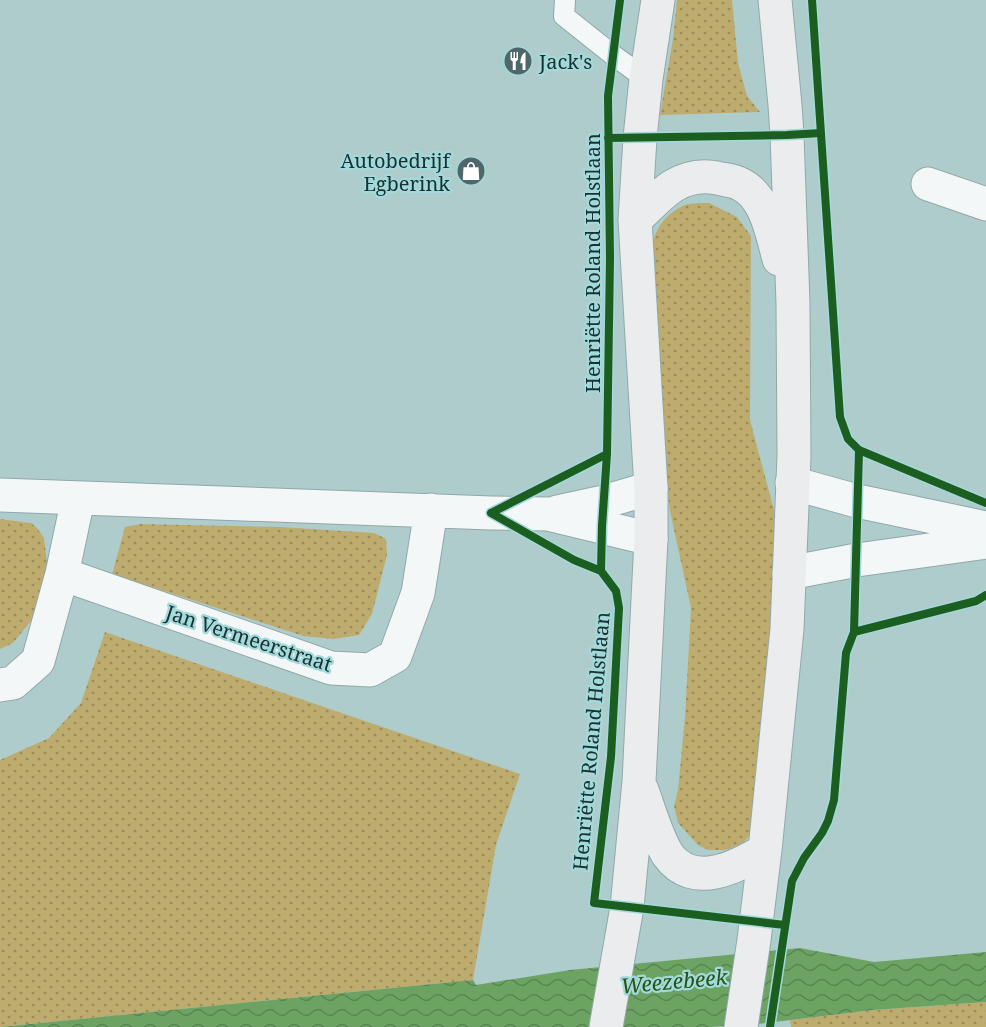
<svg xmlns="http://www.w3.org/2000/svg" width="986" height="1027" font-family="'Noto Serif',serif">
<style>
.grass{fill:url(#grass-dots)}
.water{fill:url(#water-waves)}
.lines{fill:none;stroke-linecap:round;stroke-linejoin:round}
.lane-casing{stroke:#91a8a9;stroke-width:22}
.street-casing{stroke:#91a8a9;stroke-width:35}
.secondary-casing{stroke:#91a8a9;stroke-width:35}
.lane{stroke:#f3f7f8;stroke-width:20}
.street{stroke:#f3f7f8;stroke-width:33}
.secondary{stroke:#ebeced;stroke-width:33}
.cycleway-casing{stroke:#a2d9da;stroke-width:11}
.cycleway{stroke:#1b5e20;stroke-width:8}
.labels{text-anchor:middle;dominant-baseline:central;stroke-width:4.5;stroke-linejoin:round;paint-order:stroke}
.poi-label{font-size:20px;fill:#1a3131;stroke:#a2d9da;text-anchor:start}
.street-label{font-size:20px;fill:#1a3131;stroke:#a2d9da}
.water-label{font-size:21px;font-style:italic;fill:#285314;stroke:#a2d9da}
</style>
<defs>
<pattern id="grass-dots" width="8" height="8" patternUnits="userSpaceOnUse" patternTransform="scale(1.5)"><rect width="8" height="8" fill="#beac6e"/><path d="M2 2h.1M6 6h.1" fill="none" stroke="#9a8d5b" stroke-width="1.8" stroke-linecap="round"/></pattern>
<pattern id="water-waves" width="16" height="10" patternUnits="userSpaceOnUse" patternTransform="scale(1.5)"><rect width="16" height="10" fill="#6ca362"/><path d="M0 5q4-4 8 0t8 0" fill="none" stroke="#588551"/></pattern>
</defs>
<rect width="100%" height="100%" fill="#afcccd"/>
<path class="grass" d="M 677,0 L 732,0 L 738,63 L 747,96 L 760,112 L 660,115 L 673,39 Z
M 709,203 L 737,217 L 751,236 L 750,420 L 774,510 L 777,539 L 776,597 L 752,833 L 743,843 L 725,850 L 708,850 L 698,845 L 678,823 L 674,806 L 678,790 L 685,717 L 691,608 L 670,511 L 664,467 L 652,248 C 654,229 666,213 685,205 C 692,203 701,203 709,203 Z
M 0,519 L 31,523 L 37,528 L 44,538 L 47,563 L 39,611 L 13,643 L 0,649 Z
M 140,524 L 281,527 L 374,533 L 386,539 L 387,555 L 372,614 L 359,635 L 334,639 L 303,636 L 146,585 L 110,582 L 125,527 Z
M 105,632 L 520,774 L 496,845 L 473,980 L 0,1027 L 0,760 L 49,738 L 81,703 Z
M 986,1002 L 986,1027 L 791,1027 L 790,1020 L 873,1010 Z"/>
<path class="water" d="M 800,948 L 874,962 L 986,952 L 986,1002 L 873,1010 L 757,1024 L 710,1027 L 0,1027 L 473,980 L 476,985 L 570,970 Z"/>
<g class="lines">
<g class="lane-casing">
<path id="lane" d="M 565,0 L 564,16 L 613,55 L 646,79"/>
</g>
<g class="street-casing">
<path id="street" d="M 928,184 L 986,204
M 792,483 L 857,501 L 986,528
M 0,495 L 491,513 L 548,514 L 651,539
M 557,512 L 603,502 L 651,488
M 789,573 L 857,560 L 986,542
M 62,574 L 331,668 L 370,670 L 395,656 L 418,593 L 431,510
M 0,685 L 13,683 L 38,661 L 62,574 L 78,499"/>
</g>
<g class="secondary-casing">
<path id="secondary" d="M 635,220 C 647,209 659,195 673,186 C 686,178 702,175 717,178 C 724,180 733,180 740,184 C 766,196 772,234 779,259
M 642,790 C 649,809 657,838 668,855 C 693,890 737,867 765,850
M 606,1027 L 627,907 L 639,781 L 651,539 L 651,488 L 635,220 L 640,138 L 646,79 L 658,0
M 741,1027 L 754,940 L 765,850 L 787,629 L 794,456 L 793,303 L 787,135 L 785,105 L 775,0"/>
</g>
<use href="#lane" class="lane"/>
<use href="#street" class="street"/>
<use href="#secondary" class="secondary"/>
<g class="cycleway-casing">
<path id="cycleway" d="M 620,0 L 608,96 L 610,258 L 607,454 L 602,526 L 601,571 L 616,591 L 619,608 L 611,757 L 594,903 L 785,925
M 608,138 L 787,135 L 821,133
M 859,450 L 986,503
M 491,513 L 607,454
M 491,513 L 574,560 L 601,571
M 854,632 L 976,601 L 986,595
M 770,1027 L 792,881 L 804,858 L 822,833 L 828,821 L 834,800 L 846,653 L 854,632 L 859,450 L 848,439 L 840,417 L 812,0"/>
</g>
<use href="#cycleway" class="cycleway"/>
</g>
<defs>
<g id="restaurant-disc" transform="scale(1.5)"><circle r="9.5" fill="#4e6768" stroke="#a2d9da"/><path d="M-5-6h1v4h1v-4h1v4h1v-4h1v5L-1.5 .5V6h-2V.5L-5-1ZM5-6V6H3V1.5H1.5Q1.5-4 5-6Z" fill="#fff"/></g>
<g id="shop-disc" transform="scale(1.5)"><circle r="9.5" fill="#4e6768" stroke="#a2d9da"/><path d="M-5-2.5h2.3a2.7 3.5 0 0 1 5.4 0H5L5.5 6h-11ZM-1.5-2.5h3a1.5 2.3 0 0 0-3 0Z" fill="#fff"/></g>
</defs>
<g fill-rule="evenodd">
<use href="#restaurant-disc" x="518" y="61"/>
<use href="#shop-disc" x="471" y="171"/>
</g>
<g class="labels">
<g class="poi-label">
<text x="539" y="61">Jack's</text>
<text x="450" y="160" text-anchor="end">Autobedrijf<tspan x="450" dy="23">Egberink</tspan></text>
</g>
<g class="street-label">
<text transform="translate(592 263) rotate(-90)">Henriëtte Roland Holstlaan</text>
<text transform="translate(249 638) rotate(18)">Jan Vermeerstraat</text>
<text transform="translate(591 741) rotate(-85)">Henriëtte Roland Holstlaan</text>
</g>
<g class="water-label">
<text transform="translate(674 981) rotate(-5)">Weezebeek</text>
</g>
</g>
</svg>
